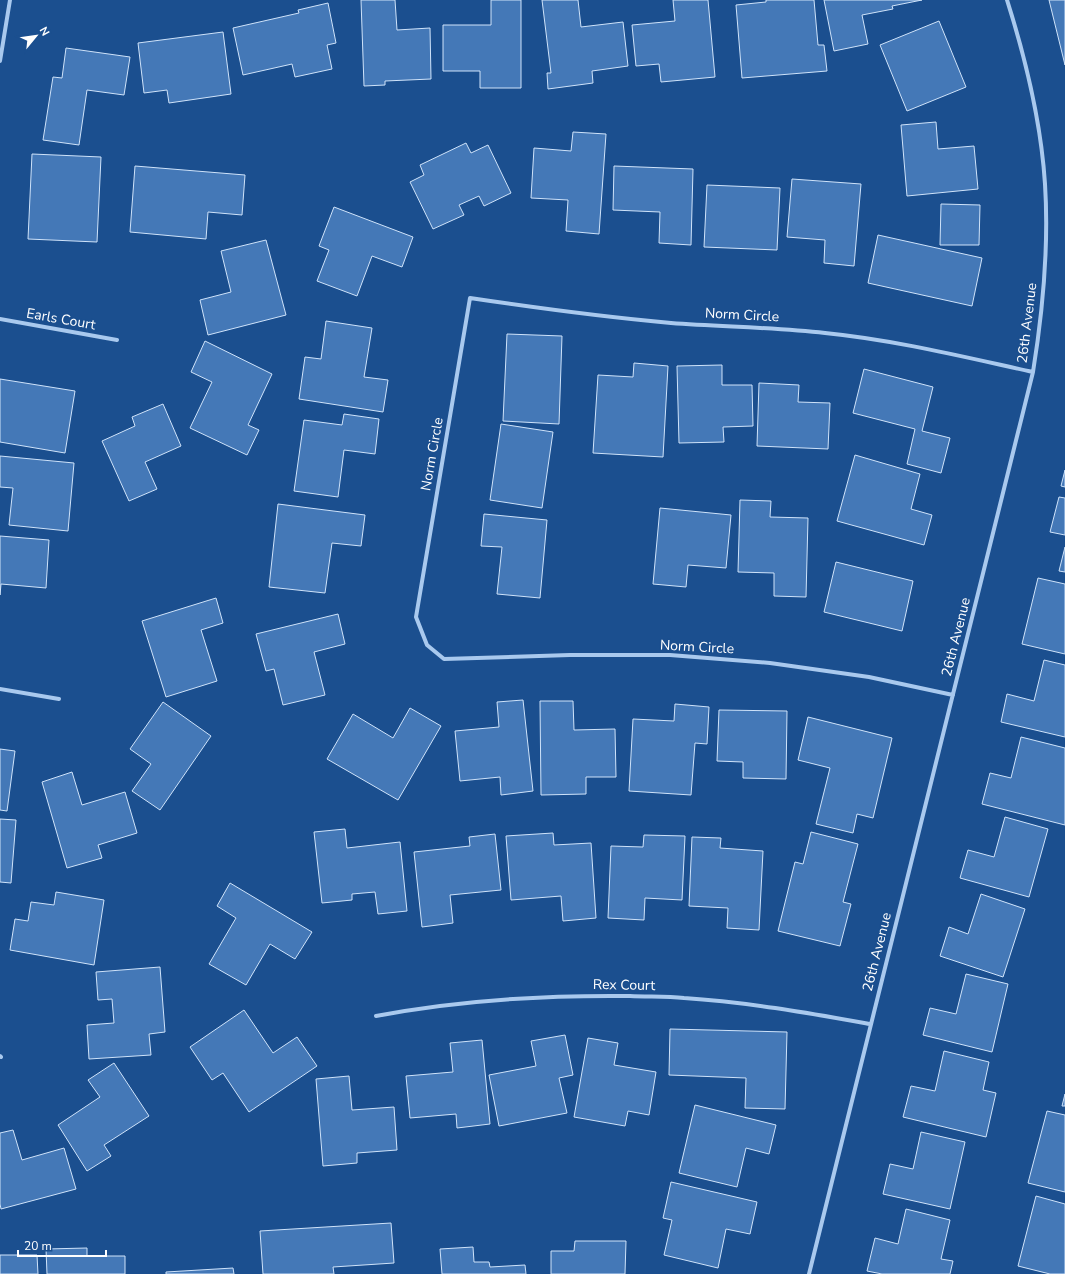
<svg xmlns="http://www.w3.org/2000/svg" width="1065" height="1274" font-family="'Nunito Sans',sans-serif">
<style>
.building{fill:#4478b7;stroke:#cfe3fa}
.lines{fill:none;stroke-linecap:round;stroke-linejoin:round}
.minor{stroke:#a9c9ee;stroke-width:4}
.labels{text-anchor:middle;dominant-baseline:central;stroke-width:3;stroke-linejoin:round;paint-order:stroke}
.street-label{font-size:14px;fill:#fff;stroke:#1b4f8f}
</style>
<rect width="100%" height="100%" fill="#1b4f8f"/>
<path class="building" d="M 361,0 L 395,0 L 397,30 L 430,28 L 431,79 L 385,81 L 385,85 L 364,86 Z
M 491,0 L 521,0 L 521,88 L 480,88 L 480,71 L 443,71 L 443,25 L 491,25 Z
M 542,0 L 578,0 L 581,27 L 623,22 L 628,66 L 592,71 L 593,83 L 548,89 L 547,73 L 551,73 Z
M 673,0 L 708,0 L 715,77 L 661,82 L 659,64 L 636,66 L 632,25 L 675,21 Z
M 766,0 L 814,0 L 818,45 L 824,45 L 827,71 L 742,78 L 736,5 L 766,2 Z
M 824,0 L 922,0 L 892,6 L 893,9 L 862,15 L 868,44 L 834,51 Z
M 1049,0 L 1065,0 L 1065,65 Z
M 328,3 L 336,43 L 327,45 L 332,69 L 295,77 L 292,64 L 243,75 L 233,28 L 299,13 L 298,10 Z
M 939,21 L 966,87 L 907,111 L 880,45 Z
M 223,32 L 231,94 L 169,103 L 167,90 L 144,93 L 138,43 Z
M 66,48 L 130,57 L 124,95 L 87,90 L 79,145 L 43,140 L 53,77 L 62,78 Z
M 936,122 L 938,149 L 974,146 L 978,189 L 907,196 L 901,125 Z
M 573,132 L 606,134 L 599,234 L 566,231 L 568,200 L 531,198 L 534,148 L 571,151 Z
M 466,143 L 471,153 L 488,145 L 511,193 L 484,206 L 479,196 L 459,205 L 464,215 L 433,229 L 410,182 L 424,175 L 420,165 Z
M 32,154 L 101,157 L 97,242 L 28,239 Z
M 135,166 L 245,175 L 242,215 L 208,212 L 206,239 L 130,232 Z
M 614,166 L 693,169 L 691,245 L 659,243 L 660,212 L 613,210 Z
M 792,179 L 861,184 L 854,266 L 824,263 L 825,240 L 787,237 Z
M 707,185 L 780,188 L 777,250 L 704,247 Z
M 941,204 L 980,205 L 979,245 L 940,245 Z
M 334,207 L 413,237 L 402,267 L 372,256 L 357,296 L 317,281 L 329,250 L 319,246 Z
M 878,235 L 982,258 L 972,306 L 868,283 Z
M 266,240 L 286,315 L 208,335 L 200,300 L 231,292 L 221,251 Z
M 326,321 L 372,328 L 364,377 L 388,380 L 383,412 L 299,399 L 305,357 L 321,359 Z
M 507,334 L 562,336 L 559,424 L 503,421 Z
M 205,341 L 272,374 L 248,425 L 259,430 L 247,455 L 190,428 L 212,382 L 191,372 Z
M 634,363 L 668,366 L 663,457 L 593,453 L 598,375 L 633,377 Z
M 722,365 L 722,385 L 752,385 L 753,426 L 723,427 L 724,442 L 679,443 L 677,366 Z
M 864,369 L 933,387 L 922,431 L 950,438 L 941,473 L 907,464 L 915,429 L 853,413 Z
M 0,379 L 75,391 L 65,453 L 0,442 Z
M 759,383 L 799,385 L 798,402 L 830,403 L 828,449 L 757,446 Z
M 163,404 L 181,446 L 145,462 L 157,489 L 129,501 L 102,441 L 135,426 L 132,417 Z
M 344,414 L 379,419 L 375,454 L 344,450 L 338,497 L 294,491 L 304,420 L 342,425 Z
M 501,424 L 553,432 L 542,508 L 490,500 Z
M 855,455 L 920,474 L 911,509 L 932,515 L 924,545 L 837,521 Z
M 0,456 L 74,463 L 68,531 L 9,525 L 13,488 L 0,487 Z
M 1065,470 L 1065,487 L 1061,486 Z
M 1059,497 L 1065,498 L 1065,535 L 1050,532 Z
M 740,500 L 771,501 L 770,517 L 808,518 L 806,597 L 774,596 L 774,573 L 738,572 Z
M 278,504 L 365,515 L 361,546 L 332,543 L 325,593 L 269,587 Z
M 660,508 L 731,515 L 726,568 L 688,565 L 686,587 L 653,584 Z
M 484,514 L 547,520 L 540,598 L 497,594 L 502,547 L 481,546 Z
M 0,536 L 49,540 L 46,588 L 1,584 L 0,595 Z
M 1065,547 L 1065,572 L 1059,571 Z
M 836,562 L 913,581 L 902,631 L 824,612 Z
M 1038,578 L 1065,584 L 1065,654 L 1022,644 Z
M 216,598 L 223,623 L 201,630 L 217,681 L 166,697 L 142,621 Z
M 338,614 L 345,644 L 314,652 L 325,695 L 283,705 L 274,669 L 266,671 L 256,634 Z
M 1044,660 L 1065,665 L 1065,737 L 1001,722 L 1007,694 L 1034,701 Z
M 523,700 L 533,791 L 501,795 L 500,777 L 460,781 L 455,731 L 499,727 L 497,702 Z
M 540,701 L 573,701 L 574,730 L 615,729 L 616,777 L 586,777 L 586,794 L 541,795 Z
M 163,702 L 211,736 L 160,810 L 132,791 L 151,764 L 130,749 Z
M 675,704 L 709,707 L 707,744 L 695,743 L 691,795 L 629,791 L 633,719 L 674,721 Z
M 410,708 L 441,726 L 398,800 L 327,759 L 353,714 L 393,738 Z
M 719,710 L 787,711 L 786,779 L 743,778 L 743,762 L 717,761 Z
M 808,717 L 892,738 L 873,818 L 857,814 L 853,833 L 816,824 L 830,768 L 798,760 Z
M 1021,737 L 1065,748 L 1065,825 L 982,804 L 990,773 L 1011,778 Z
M 0,749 L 15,751 L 7,811 L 0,810 Z
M 72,772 L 82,805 L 125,792 L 137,833 L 98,845 L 102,858 L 67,868 L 42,782 Z
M 1005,817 L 1048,829 L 1029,897 L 960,878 L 968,850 L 994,857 Z
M 0,819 L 16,820 L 11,883 L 0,882 Z
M 345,829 L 347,848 L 400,842 L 407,911 L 378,914 L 375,892 L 352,894 L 352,900 L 322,903 L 314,832 Z
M 811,832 L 858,844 L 843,902 L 851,904 L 840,946 L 778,931 L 795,862 L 803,864 Z
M 553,833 L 554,845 L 591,843 L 596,918 L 563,921 L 561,896 L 511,900 L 506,836 Z
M 495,834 L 501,890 L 450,895 L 453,923 L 422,927 L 414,852 L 470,846 L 469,837 Z
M 644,835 L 685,836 L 682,900 L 645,898 L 644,920 L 608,918 L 611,846 L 643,847 Z
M 692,837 L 721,838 L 720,848 L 763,851 L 759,930 L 727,928 L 728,908 L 689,906 Z
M 230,883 L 312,932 L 295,959 L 270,944 L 246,985 L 209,964 L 236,918 L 217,906 Z
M 56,892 L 104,900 L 94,965 L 10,950 L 15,919 L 28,921 L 31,902 L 54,905 Z
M 981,894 L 1025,909 L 1003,977 L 940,956 L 949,927 L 968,934 Z
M 160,967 L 165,1032 L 149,1034 L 151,1055 L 89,1059 L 87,1025 L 114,1023 L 112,999 L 98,1000 L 96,972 Z
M 966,974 L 1008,984 L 992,1052 L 923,1035 L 930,1008 L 956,1014 Z
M 244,1010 L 273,1053 L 297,1037 L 317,1066 L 249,1112 L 223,1073 L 212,1080 L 190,1047 Z
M 670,1029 L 787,1032 L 785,1109 L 745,1108 L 746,1078 L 669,1075 Z
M 565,1035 L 573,1075 L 559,1078 L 567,1113 L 499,1126 L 489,1075 L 536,1066 L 531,1041 Z
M 588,1038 L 618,1043 L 614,1065 L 656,1072 L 649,1115 L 628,1111 L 625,1126 L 574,1117 Z
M 482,1040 L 490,1124 L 457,1128 L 456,1114 L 410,1118 L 406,1076 L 453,1072 L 450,1043 Z
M 944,1051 L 989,1062 L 983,1090 L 996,1093 L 986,1137 L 903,1117 L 911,1086 L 935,1091 Z
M 114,1063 L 149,1116 L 104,1145 L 111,1156 L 87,1171 L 58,1125 L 100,1097 L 88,1080 Z
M 349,1076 L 352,1110 L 394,1107 L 397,1150 L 357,1153 L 357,1163 L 323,1166 L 316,1079 Z
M 1065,1094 L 1065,1106 L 1062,1106 Z
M 695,1105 L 776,1125 L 769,1154 L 746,1148 L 737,1187 L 679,1173 Z
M 1047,1111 L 1065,1115 L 1065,1192 L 1028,1183 Z
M 13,1130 L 22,1160 L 64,1148 L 76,1189 L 1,1209 L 0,1204 L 0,1133 Z
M 921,1132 L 965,1142 L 950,1209 L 883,1194 L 890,1164 L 913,1169 Z
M 671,1182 L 757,1202 L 750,1234 L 726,1229 L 718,1268 L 664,1255 L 672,1220 L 663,1218 Z
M 1036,1196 L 1065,1204 L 1065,1274 L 1050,1274 L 1018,1266 Z
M 906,1209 L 950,1220 L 941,1259 L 953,1261 L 950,1274 L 882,1274 L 867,1271 L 875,1238 L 898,1244 Z
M 391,1223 L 394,1263 L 333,1267 L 334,1274 L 263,1274 L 260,1231 Z
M 575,1241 L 626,1241 L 625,1274 L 551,1274 L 551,1251 L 574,1251 Z
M 473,1247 L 474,1262 L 489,1262 L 490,1267 L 525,1265 L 526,1274 L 442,1274 L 440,1249 Z
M 87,1248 L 87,1256 L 125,1256 L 125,1274 L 47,1274 L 46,1249 Z
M 0,1255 L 37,1255 L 38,1274 L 0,1274 Z
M 233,1268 L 234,1274 L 166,1274 L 166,1272 Z"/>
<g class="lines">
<path class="minor" d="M 0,61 L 10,0
M 0,319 L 117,340
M 0,689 L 59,699
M 953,695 L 869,677 L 770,663 L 670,655 L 570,655 L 444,659 L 427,645 L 416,617 L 470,298 C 537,308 604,317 671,323 C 723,327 774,327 825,333 C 895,340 964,357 1033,372
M 376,1016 C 460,1000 545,995 630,996 C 648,997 666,996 684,998 C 747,1002 808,1013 870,1024
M 0,1056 L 1,1057
M 809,1274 L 1033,372 C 1043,310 1049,247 1045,184 C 1041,122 1026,60 1007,0"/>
</g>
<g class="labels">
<g class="street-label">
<text transform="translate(742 315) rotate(3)">Norm Circle</text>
<text transform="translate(61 319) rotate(10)">Earls Court</text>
<text transform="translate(1027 323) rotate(-83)">26th Avenue</text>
<text transform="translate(432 454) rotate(-80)">Norm Circle</text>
<text transform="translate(956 637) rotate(-76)">26th Avenue</text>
<text transform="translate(697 647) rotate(3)">Norm Circle</text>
<text transform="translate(877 952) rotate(-76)">26th Avenue</text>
<text transform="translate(624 985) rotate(1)">Rex Court</text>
</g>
</g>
<g transform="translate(36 36) rotate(61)" stroke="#1b4f8f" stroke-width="3" paint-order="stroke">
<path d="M0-3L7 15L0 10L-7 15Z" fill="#ffffff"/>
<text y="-6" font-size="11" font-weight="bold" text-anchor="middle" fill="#ffffff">N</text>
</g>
<path d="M18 1250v6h88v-6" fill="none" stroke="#ffffff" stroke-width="2"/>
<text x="24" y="1250" font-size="12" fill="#ffffff" stroke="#1b4f8f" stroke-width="3" paint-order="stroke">20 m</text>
</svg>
